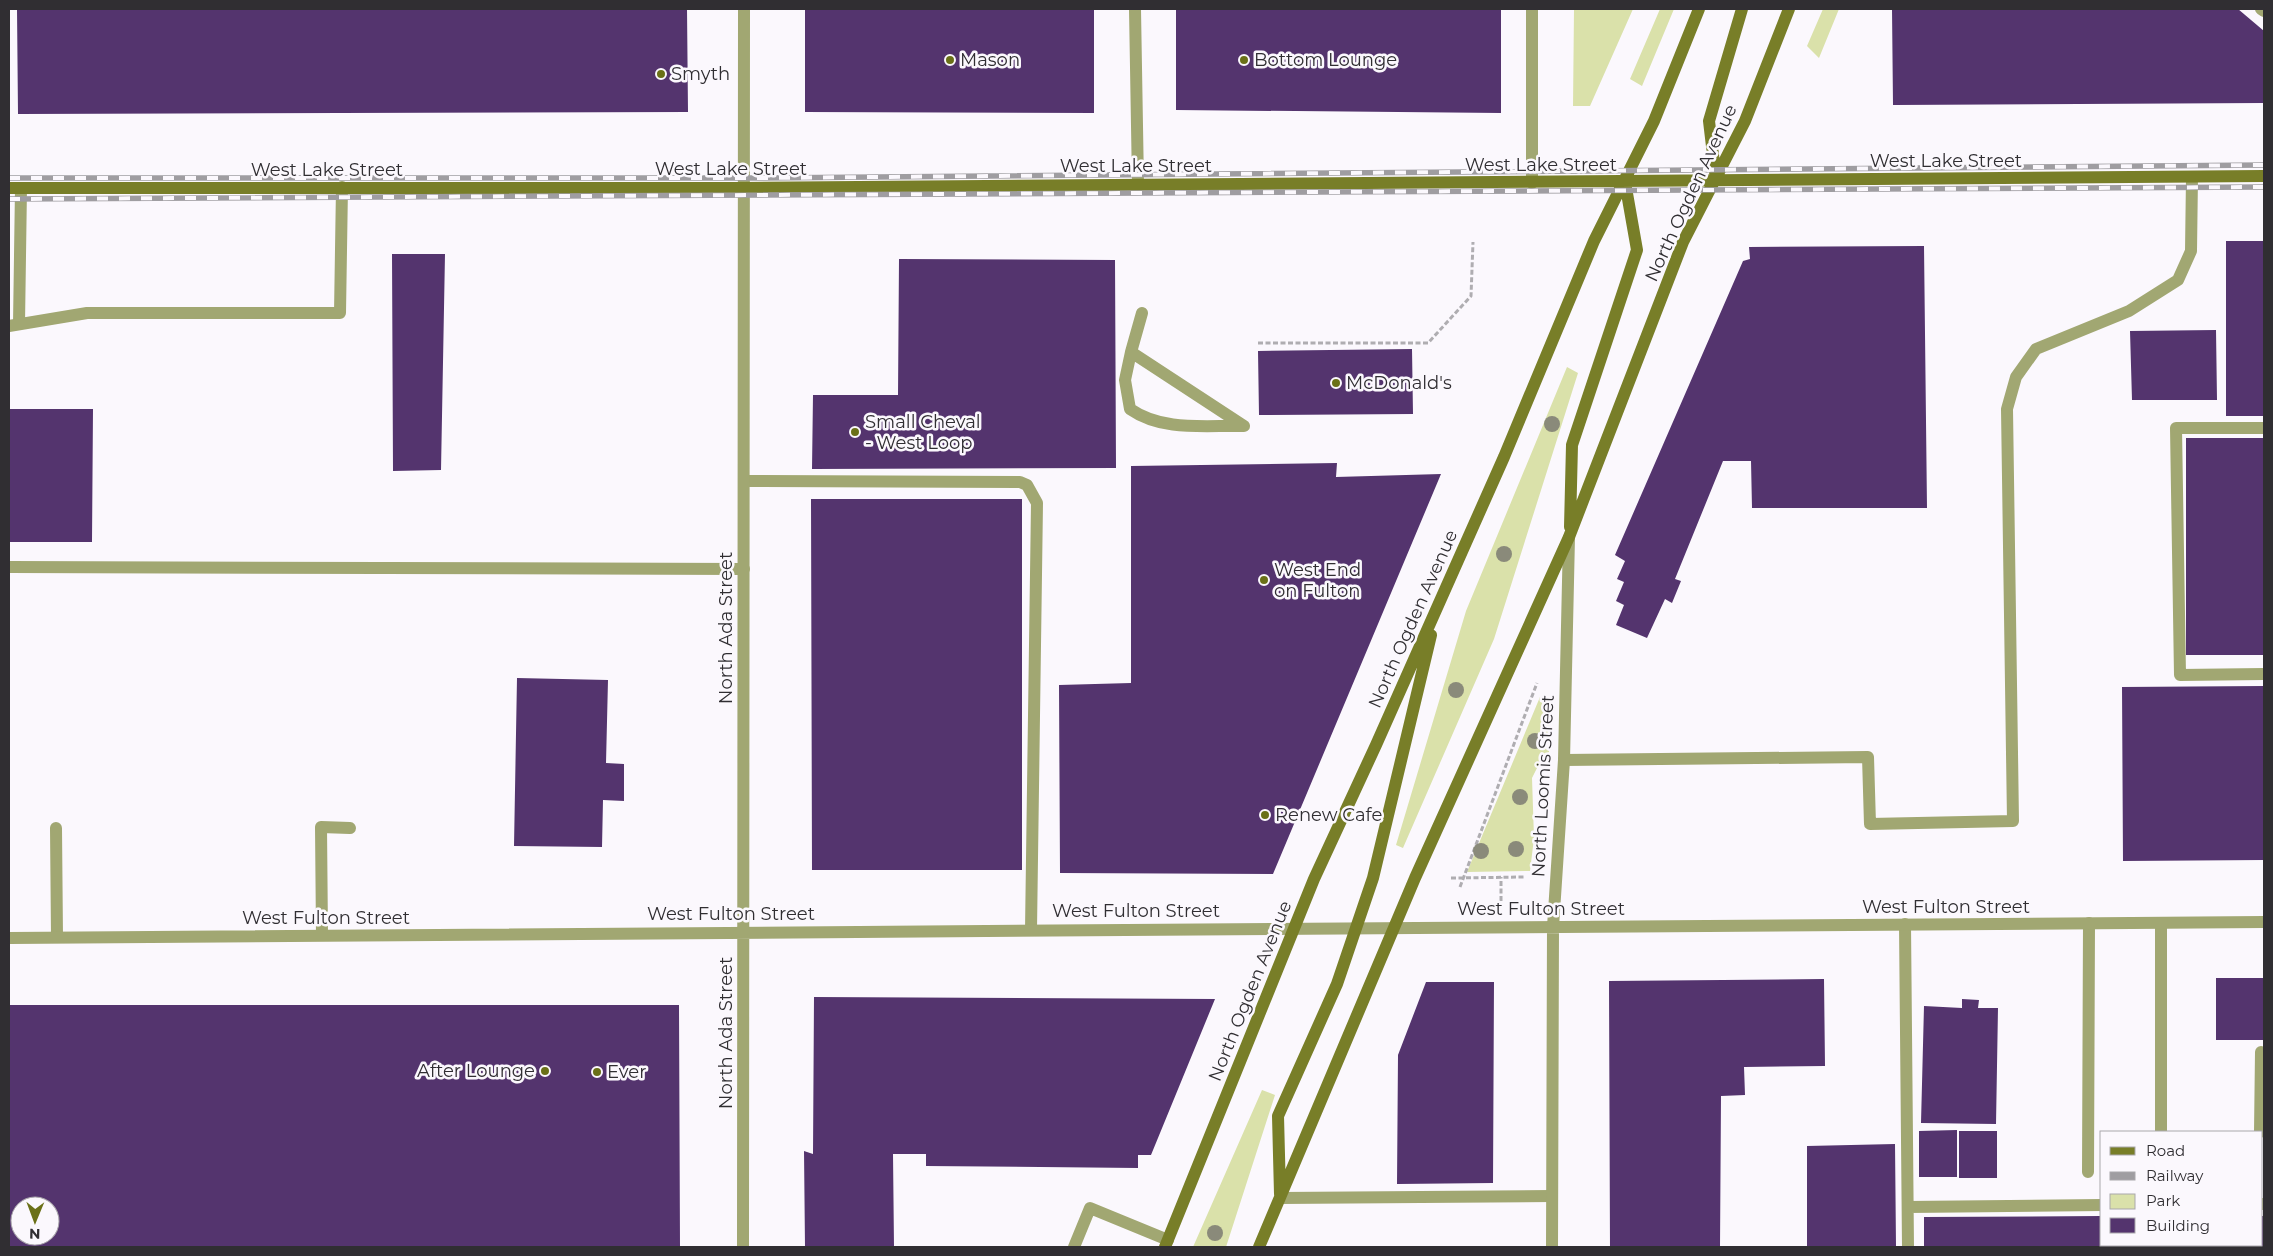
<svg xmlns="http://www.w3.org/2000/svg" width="2273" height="1256" font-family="Montserrat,sans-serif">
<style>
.green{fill:#dae1aa}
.building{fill:#54346e;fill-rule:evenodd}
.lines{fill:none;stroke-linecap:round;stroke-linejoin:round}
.path{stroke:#afadb1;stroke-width:3;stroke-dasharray:5 2.5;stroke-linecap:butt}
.lane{stroke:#a1a772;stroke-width:12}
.street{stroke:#a1a772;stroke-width:12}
.secondary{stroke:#787e28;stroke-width:12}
.rail-casing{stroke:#9f9da1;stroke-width:5.5}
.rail{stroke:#fbf8fd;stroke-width:4;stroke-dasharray:11;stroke-linecap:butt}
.tree{fill:#8a8a7a}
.poi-dot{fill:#6a7017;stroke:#fbf8fd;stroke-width:2}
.labels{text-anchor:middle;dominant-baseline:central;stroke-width:5;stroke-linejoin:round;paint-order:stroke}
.poi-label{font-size:18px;fill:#302e32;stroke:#fbf8fd;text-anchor:start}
.street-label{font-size:18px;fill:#302e32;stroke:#fbf8fd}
</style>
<rect width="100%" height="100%" fill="#fbf8fd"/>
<path class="green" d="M 1574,9 L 1633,9 L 1590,106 L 1573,106 Z
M 1660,9 L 1674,9 L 1642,86 L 1630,79 Z
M 1823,9 L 1839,9 L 1819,58 L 1807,46 Z
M 1567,367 L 1578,373 L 1494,639 L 1403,848 L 1396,845 L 1466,611 Z
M 1540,697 L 1550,702 L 1549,752 L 1539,764 L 1532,778 L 1534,838 L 1530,871 L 1467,872 Z
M 1262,1090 L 1275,1095 L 1226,1247 L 1193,1247 Z"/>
<path class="building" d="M 17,9 L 687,9 L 688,112 L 18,114 Z
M 805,9 L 1094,9 L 1094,113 L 805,112 Z
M 1176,9 L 1501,9 L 1501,113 L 1176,110 Z
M 1892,9 L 2238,9 L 2264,31 L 2264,103 L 1893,105 Z
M 2226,241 L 2264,241 L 2264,416 L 2226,416 Z
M 1924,246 L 1927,508 L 1752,508 L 1751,461 L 1723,461 L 1675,579 L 1681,581 L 1672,603 L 1665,599 L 1647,638 L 1616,625 L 1624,605 L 1616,601 L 1624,582 L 1617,579 L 1625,561 L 1615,555 L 1743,261 L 1750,259 L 1749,247 Z
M 392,254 L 445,254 L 441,470 L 393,471 Z
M 899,259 L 1115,260 L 1116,468 L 812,469 L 813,395 L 898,395 Z
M 2216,330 L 2217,400 L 2132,400 L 2130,331 Z
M 1412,349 L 1413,414 L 1259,415 L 1258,351 Z
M 9,409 L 93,409 L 92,542 L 9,542 Z
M 2186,438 L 2264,438 L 2264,655 L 2186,655 Z
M 1337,463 L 1336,477 L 1441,474 L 1273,874 L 1060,873 L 1059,685 L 1131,683 L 1131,466 Z
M 811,499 L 1022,499 L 1022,870 L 812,870 Z
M 517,678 L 608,680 L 606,763 L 624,764 L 624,801 L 603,800 L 602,847 L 514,846 Z
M 2264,686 L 2264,860 L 2123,861 L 2122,687 Z
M 2216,978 L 2264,978 L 2264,1040 L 2216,1040 Z
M 1824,979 L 1825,1066 L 1744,1067 L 1745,1095 L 1721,1096 L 1720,1247 L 1610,1247 L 1609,981 Z
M 1426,982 L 1494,982 L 1493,1183 L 1397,1184 L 1398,1055 Z
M 814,997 L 1215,999 L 1151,1155 L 1138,1155 L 1138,1168 L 926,1166 L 926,1154 L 893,1154 L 894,1247 L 805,1247 L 804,1151 L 813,1154 Z
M 1962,999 L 1979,1000 L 1978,1008 L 1998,1008 L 1996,1124 L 1921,1123 L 1924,1006 L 1962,1008 Z
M 9,1005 L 679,1005 L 680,1247 L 9,1247 ZM 20,1206 L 50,1206 L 50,1236 L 20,1236 Z
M 1957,1130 L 1957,1177 L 1919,1177 L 1919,1131 Z
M 1959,1131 L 1997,1131 L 1997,1178 L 1959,1178 Z
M 1895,1144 L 1896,1247 L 1807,1247 L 1807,1146 Z
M 2102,1216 L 2102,1245 L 2262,1245 L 2262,1216 L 2264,1216 L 2264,1247 L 1924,1247 L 1924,1217 Z"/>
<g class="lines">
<path class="path" d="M 1258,343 L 1428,343 L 1471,296 L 1473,242
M 1451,878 L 1525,877
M 1460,887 L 1537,683
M 1501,901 L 1501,877"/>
<path class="lane" d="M 1135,9 L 1138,184
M 2261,9 L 2264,11
M 1142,313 L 1131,352 L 1244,426
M 19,324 L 21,188
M 9,326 L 87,313 L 340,313 L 342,187
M 1131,352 L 1125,380 L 1130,409 C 1163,432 1206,425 1244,426
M 2264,428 L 2176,428 L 2180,675 L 2264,674
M 744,481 L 1020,482 L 1027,485 L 1037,503 L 1031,930
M 9,567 L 744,569
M 1564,760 L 1868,757 L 1870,824 L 2013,821 L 2007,409 L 2016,377 L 2036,349 L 2129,311 L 2178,280 L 2191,251 L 2192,177
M 56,828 L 57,937
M 2161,923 L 2161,1132
M 1905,924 L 1908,1247
M 322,935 L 321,827 L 350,828
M 2260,1132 L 2261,1052
M 2088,1172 L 2089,923
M 1280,1198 L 1552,1196
M 2262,1204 L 2264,1204
M 1908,1207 L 2102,1205
M 1074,1247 L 1090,1208 L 1168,1240"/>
<path class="street" d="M 1532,9 L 1532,183
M 9,938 L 2264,922
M 743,1247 L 744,9
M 1552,1247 L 1553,927 L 1564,760 L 1569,537"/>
<path class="secondary" d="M 1716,180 L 1709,121 L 1742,9
M 9,188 L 744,188 L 2264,176
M 1570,527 L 1572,445 L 1637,250 L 1625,182
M 1280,1194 L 1278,1116 L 1337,984 L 1373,878 L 1431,635
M 1165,1247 L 1314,879 L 1376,745 L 1504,457 L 1594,241 L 1654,121 L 1699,9
M 1259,1247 L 1415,878 L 1569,537 L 1683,242 L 1745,121 L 1789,9"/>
<g class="rail-casing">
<path id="rail" d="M 9,178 L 761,178 L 2264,165
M 9,199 L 2264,187"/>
</g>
<use href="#rail" class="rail"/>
</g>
<g class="tree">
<circle cx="1552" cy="424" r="8"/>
<circle cx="1504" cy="554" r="8"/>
<circle cx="1456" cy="690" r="8"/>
<circle cx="1535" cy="741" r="8"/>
<circle cx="1520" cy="797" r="8"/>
<circle cx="1516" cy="849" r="8"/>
<circle cx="1481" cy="851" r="8"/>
<circle cx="1215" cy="1233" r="8"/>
</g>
<g class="poi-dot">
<circle cx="950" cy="60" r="5"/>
<circle cx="1244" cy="60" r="5"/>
<circle cx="661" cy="74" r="5"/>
<circle cx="1336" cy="383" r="5"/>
<circle cx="855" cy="432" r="5"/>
<circle cx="1264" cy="580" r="5"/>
<circle cx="1265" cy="815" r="5"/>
<circle cx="545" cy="1071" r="5"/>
<circle cx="597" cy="1072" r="5"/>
</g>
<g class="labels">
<g class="poi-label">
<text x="960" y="60">Mason</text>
<text x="1254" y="60">Bottom Lounge</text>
<text x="671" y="74">Smyth</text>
<text x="1346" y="383">McDonald's</text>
<text x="865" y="422">Small Cheval<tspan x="865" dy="21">- West Loop</tspan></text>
<text x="1274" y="570">West End<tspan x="1274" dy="21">on Fulton</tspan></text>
<text x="1275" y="815">Renew Cafe</text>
<text x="535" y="1071" text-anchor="end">After Lounge</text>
<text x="607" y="1072">Ever</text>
</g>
<g class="street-label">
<text x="1946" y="161">West Lake Street</text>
<text x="1541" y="165">West Lake Street</text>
<text x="1136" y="166">West Lake Street</text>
<text x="731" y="169">West Lake Street</text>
<text x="327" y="170">West Lake Street</text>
<text transform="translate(1691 193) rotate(-65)">North Ogden Avenue</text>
<text transform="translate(1413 619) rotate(-66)">North Ogden Avenue</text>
<text transform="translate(726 628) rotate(-90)">North Ada Street</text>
<text transform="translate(1543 786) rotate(-87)">North Loomis Street</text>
<text x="1946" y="907">West Fulton Street</text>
<text x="1541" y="909">West Fulton Street</text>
<text x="1136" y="911">West Fulton Street</text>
<text x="731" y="914">West Fulton Street</text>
<text x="326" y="918">West Fulton Street</text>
<text transform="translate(1250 991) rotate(-68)">North Ogden Avenue</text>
<text transform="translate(726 1033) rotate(-90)">North Ada Street</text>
</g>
</g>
<rect width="2273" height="1256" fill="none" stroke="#302e32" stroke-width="20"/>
<rect x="2100" y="1131" width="162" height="115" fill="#fbf8fd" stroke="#aaa7ac"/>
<rect x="2110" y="1147" width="25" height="8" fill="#787e28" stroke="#aaa7ac"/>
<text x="2146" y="1156" font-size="15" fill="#302e32">Road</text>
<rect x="2110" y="1172" width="25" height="8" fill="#9f9da1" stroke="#aaa7ac"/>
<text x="2146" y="1181" font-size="15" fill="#302e32">Railway</text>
<rect x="2110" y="1194" width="25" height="15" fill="#dae1aa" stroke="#aaa7ac"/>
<text x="2146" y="1206" font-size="15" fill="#302e32">Park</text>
<rect x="2110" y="1218" width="25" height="15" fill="#54346e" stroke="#aaa7ac"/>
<text x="2146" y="1231" font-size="15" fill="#302e32">Building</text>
<g transform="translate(35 1221) rotate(181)"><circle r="24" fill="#fbf8fd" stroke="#aaa7ac"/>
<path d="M0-4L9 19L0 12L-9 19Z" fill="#6a7017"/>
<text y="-8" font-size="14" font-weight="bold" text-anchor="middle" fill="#302e32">N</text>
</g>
</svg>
